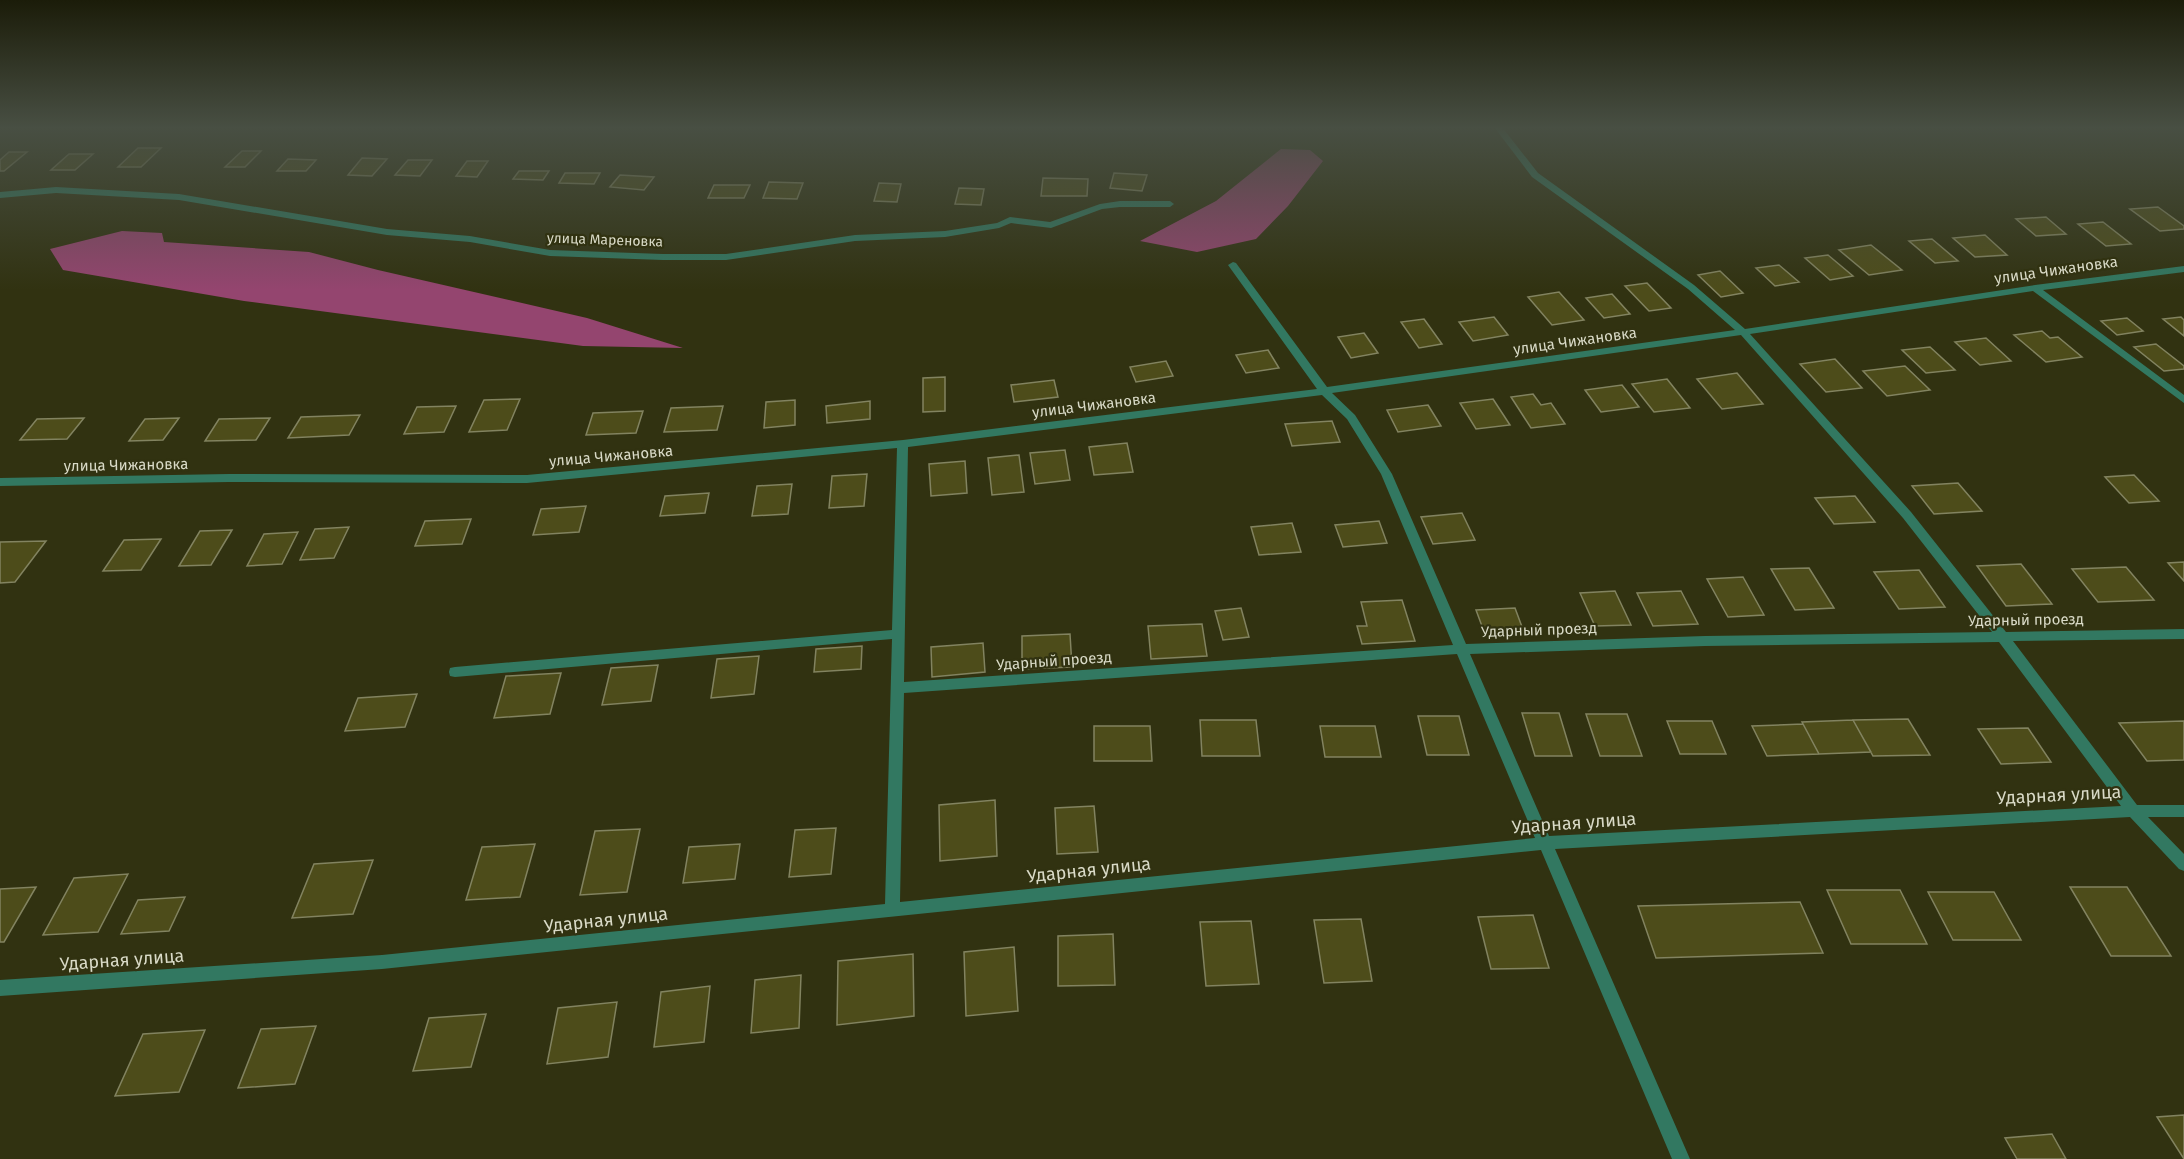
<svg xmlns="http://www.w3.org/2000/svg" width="2184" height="1159" font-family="'Fira Sans',sans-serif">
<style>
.water{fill:#94456f}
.building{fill:#4d4c1a;stroke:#828360;stroke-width:1.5}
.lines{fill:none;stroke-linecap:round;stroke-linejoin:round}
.minor{fill:#327861;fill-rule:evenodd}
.labels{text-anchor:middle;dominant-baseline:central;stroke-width:4.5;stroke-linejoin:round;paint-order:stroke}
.far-street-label{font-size:14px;fill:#d9dac7;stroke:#313211}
.street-label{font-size:15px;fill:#d9dac7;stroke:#313211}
.near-street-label{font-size:18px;fill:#d9dac7;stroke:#313211}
</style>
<rect width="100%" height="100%" fill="#313211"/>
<path class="water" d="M 1281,149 L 1310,150 L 1323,161 L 1288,206 L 1256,239 L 1197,252 L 1140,241 L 1216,201 Z
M 122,231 L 162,233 L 164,242 L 309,252 L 378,270 L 587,318 L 683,348 L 583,346 L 244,301 L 63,270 L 50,249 Z"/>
<path class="building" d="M 138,148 L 161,148 L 141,167 L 118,167 Z
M 242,151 L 261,151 L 245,167 L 225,167 Z
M 9,152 L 27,152 L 4,171 L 0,171 L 0,160 Z
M 69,154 L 93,154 L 75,170 L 51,170 Z
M 362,158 L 387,159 L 372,176 L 348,175 Z
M 288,159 L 316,160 L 306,171 L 277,171 Z
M 408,160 L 432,160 L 420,176 L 395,175 Z
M 467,161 L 488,161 L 477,177 L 456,176 Z
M 519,171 L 549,171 L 543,180 L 513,179 Z
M 565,173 L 600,173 L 594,184 L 559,183 Z
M 1114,173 L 1147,175 L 1142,191 L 1110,188 Z
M 620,175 L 654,177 L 644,190 L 610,187 Z
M 1043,178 L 1088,179 L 1087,196 L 1041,196 Z
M 769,182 L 803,183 L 797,199 L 763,198 Z
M 879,183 L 901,184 L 897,202 L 874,201 Z
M 714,185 L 750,185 L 744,198 L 708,198 Z
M 959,188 L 984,189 L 981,205 L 955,204 Z
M 2158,207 L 2184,226 L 2184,229 L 2160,231 L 2130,209 Z
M 2046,217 L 2066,234 L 2036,236 L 2016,219 Z
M 2103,222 L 2131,244 L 2106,246 L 2078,224 Z
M 1985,235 L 2007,255 L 1975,257 L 1953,238 Z
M 1932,239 L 1958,261 L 1935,263 L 1909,241 Z
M 1871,245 L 1902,270 L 1869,275 L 1839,250 Z
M 1828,255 L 1853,276 L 1830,280 L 1805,258 Z
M 1779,265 L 1799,282 L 1775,286 L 1756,268 Z
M 1720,271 L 1743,293 L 1721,297 L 1698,275 Z
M 1647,283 L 1671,308 L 1649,311 L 1625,286 Z
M 1559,292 L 1584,320 L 1552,325 L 1528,297 Z
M 1612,294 L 1630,314 L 1604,318 L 1586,298 Z
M 1494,317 L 1508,335 L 1473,341 L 1459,322 Z
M 2181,317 L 2184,320 L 2184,336 L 2163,319 Z
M 2127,318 L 2143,331 L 2117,335 L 2101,321 Z
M 1424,319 L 1442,344 L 1419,348 L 1401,322 Z
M 2042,331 L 2050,338 L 2058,337 L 2082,357 L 2046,362 L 2014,335 Z
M 1364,333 L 1378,353 L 1351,358 L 1338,337 Z
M 1986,338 L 2011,361 L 1980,365 L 1955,342 Z
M 2156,344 L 2184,366 L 2184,369 L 2164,371 L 2134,347 Z
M 1930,347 L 1955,370 L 1926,373 L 1902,350 Z
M 1268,350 L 1279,368 L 1246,373 L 1236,355 Z
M 1835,359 L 1862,388 L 1826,392 L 1800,364 Z
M 1166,361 L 1173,376 L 1136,382 L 1130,367 Z
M 1905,366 L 1930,390 L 1887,396 L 1863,371 Z
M 1737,373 L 1763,404 L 1722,409 L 1697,379 Z
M 945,377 L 945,411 L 923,412 L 923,378 Z
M 1667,379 L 1690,408 L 1654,412 L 1632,384 Z
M 1054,380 L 1058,397 L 1014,402 L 1011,385 Z
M 1622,385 L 1639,407 L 1601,412 L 1585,390 Z
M 1533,394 L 1541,405 L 1551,403 L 1565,424 L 1531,428 L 1511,397 Z
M 520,399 L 507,430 L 469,432 L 484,400 Z
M 1493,399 L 1510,425 L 1476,429 L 1460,403 Z
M 795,400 L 795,425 L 764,428 L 766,402 Z
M 870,401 L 870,419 L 827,423 L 826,406 Z
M 1428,405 L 1441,426 L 1398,432 L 1387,410 Z
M 456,406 L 444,432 L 404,434 L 417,407 Z
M 723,406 L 717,430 L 664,432 L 671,408 Z
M 643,411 L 636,433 L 586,435 L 593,413 Z
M 360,415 L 349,435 L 288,438 L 301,417 Z
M 84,418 L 67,439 L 20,440 L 37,419 Z
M 179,418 L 163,440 L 129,441 L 145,419 Z
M 270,418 L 256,440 L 205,441 L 219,419 Z
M 1332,421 L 1340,442 L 1292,446 L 1285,424 Z
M 1127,443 L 1133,472 L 1094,475 L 1089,447 Z
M 1065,450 L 1070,480 L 1035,484 L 1030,453 Z
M 1019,455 L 1024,492 L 992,495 L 988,458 Z
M 965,461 L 967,493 L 931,496 L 929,464 Z
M 867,474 L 864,506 L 829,508 L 832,476 Z
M 2134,475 L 2159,501 L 2129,503 L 2105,477 Z
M 1958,483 L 1982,511 L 1934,514 L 1912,486 Z
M 792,484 L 788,514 L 752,516 L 757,486 Z
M 709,493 L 705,513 L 660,516 L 665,496 Z
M 1855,496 L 1875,522 L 1834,524 L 1815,498 Z
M 586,506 L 579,532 L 533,535 L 541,509 Z
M 1462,513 L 1475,540 L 1433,544 L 1421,517 Z
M 471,519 L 462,544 L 415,546 L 425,521 Z
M 1379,521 L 1387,543 L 1343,547 L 1335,525 Z
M 1292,523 L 1301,552 L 1259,555 L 1251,527 Z
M 349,527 L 334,558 L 300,560 L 315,529 Z
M 232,530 L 211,565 L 179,566 L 200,531 Z
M 298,532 L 282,564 L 247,566 L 264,534 Z
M 161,539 L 141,570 L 103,571 L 124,540 Z
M 46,541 L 15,582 L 0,583 L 0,542 Z
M 2184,562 L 2184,581 L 2168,563 Z
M 2021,564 L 2052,604 L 2006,606 L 1977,566 Z
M 2126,567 L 2154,600 L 2098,602 L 2072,569 Z
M 1809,568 L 1834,608 L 1795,610 L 1771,569 Z
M 1919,570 L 1945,607 L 1899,609 L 1874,572 Z
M 1743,577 L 1764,615 L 1728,617 L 1707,579 Z
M 1615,591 L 1631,625 L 1595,626 L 1580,593 Z
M 1681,591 L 1698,624 L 1653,626 L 1637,593 Z
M 1402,600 L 1415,641 L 1362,644 L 1357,626 L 1367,626 L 1361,602 Z
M 1241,608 L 1249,637 L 1223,640 L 1215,611 Z
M 1515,608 L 1525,635 L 1486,637 L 1476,610 Z
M 1202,624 L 1207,656 L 1151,659 L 1148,626 Z
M 1070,634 L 1072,667 L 1022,669 L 1022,636 Z
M 983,643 L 985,672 L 932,677 L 931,647 Z
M 862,646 L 861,669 L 814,672 L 816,649 Z
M 759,656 L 754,694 L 711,698 L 717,659 Z
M 658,665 L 651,701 L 602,705 L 611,668 Z
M 561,673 L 550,714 L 494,718 L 506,676 Z
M 417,694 L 405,727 L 345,731 L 358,698 Z
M 1522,713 L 1559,713 L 1572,756 L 1535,756 Z
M 1586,714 L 1627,714 L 1642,756 L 1600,756 Z
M 1418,716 L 1459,716 L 1469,755 L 1427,755 Z
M 1908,719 L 1930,755 L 1873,756 L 1853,720 Z
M 1200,720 L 1256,720 L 1260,756 L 1202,756 Z
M 1853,720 L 1871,752 L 1819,754 L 1802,722 Z
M 1667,721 L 1712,721 L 1726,754 L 1680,754 Z
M 2184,721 L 2184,760 L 2147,761 L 2119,723 Z
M 1803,724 L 1819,754 L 1767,756 L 1752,726 Z
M 1094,726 L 1150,726 L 1152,761 L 1094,761 Z
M 1320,726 L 1375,726 L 1381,757 L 1325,757 Z
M 2028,728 L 2051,762 L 2001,764 L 1978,729 Z
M 995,800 L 997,856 L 940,861 L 939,805 Z
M 1094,806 L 1098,852 L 1057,854 L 1055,808 Z
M 836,828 L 831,874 L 789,877 L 795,830 Z
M 640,829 L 627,892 L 580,895 L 595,831 Z
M 535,844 L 520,897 L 466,900 L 482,847 Z
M 740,844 L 735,879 L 683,883 L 689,847 Z
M 373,860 L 353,914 L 292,918 L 314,864 Z
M 128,874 L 98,932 L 43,935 L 74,878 Z
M 36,887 L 4,942 L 0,942 L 0,889 Z
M 2070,887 L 2127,887 L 2171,956 L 2111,956 Z
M 1827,890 L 1900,890 L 1927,944 L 1851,944 Z
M 1928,892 L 1994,892 L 2021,940 L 1953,940 Z
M 185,897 L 169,931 L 121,934 L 138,900 Z
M 1800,902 L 1823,953 L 1656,958 L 1638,906 Z
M 1533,915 L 1549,968 L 1491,969 L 1478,917 Z
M 1361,919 L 1372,981 L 1324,983 L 1314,920 Z
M 1251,921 L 1259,984 L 1206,986 L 1200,922 Z
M 1113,934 L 1115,985 L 1058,986 L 1058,936 Z
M 1014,947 L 1018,1011 L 966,1016 L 964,952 Z
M 913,954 L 914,1016 L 837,1025 L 838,961 Z
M 801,975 L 799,1028 L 751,1033 L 755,980 Z
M 710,986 L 704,1042 L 654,1047 L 661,992 Z
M 617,1002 L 608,1057 L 547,1064 L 558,1008 Z
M 486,1014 L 471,1067 L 413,1071 L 429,1018 Z
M 316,1026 L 295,1084 L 238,1088 L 261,1029 Z
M 205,1030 L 179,1092 L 115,1096 L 143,1034 Z
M 2184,1115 L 2184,1159 L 2157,1117 Z
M 2052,1134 L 2066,1159 L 2017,1159 L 2005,1138 Z"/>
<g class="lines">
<path class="minor" d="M 1494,127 L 1502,127 L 1538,173 L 1694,285 L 1745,329 L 2035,285 L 2184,266 L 2184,272 L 2043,290 L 2184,395 L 2184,403 L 2033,291 L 1750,334 L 1911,512 L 2006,632 L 2184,629 L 2184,639 L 2013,641 L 2137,805 L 2184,805 L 2184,817 L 2148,817 L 2184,854 L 2184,871 L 2179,869 L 2130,817 L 1555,849 L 1690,1159 L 1672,1159 L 1541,850 L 382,969 L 0,996 L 0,980 L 382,955 L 885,904 L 892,639 L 455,677 L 450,676 L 449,672 L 450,668 L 455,667 L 892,630 L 897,448 L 527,483 L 229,482 L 0,486 L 0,478 L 229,474 L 527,475 L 903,440 L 1317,389 L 1228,265 L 1233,262 L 1236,263 L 1327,387 L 1735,330 L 1688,289 L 1532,177 ZM 1741,335 L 1903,518 L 1992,632 L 1705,636 L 1466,644 L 1392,474 L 1355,415 L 1332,393 ZM 1322,395 L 1347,419 L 1381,474 L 1453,645 L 904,682 L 908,447 ZM 1999,642 L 2121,806 L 1549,836 L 1470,654 L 1705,646 ZM 1457,654 L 1535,838 L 900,902 L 904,693 Z
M 56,187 L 179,194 L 387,229 L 470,236 L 550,250 L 663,254 L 726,254 L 855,235 L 945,231 L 997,223 L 1010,217 L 1050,222 L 1100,204 L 1120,201 L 1170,201 L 1174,204 L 1170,207 L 1120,207 L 1102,209 L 1051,228 L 1011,223 L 999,228 L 945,237 L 855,241 L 726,260 L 663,260 L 550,256 L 470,242 L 387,235 L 179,200 L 56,193 L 0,198 L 0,192 Z"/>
</g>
<linearGradient id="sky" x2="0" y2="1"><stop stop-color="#1b1c09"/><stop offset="0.44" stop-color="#484f43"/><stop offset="1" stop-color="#484f43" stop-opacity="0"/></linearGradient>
<rect width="2184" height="290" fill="url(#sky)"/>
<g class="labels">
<g class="far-street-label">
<text transform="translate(605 240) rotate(2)">улица Мареновка</text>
</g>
<g class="street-label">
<text transform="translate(2056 270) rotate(-8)">улица Чижановка</text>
<text transform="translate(1575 341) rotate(-8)">улица Чижановка</text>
<text transform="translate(1094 405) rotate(-7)">улица Чижановка</text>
<text transform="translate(611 456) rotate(-5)">улица Чижановка</text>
<text transform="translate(126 465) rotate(-1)">улица Чижановка</text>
<text transform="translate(2026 620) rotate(-1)">Ударный проезд</text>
<text transform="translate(1539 630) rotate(-2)">Ударный проезд</text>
<text transform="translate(1054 661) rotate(-4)">Ударный проезд</text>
</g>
<g class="near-street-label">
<text transform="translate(2059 795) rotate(-3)">Ударная улица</text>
<text transform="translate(1574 823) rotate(-4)">Ударная улица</text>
<text transform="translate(1089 870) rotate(-6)">Ударная улица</text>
<text transform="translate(606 920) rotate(-6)">Ударная улица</text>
<text transform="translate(122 960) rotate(-4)">Ударная улица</text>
</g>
</g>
</svg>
